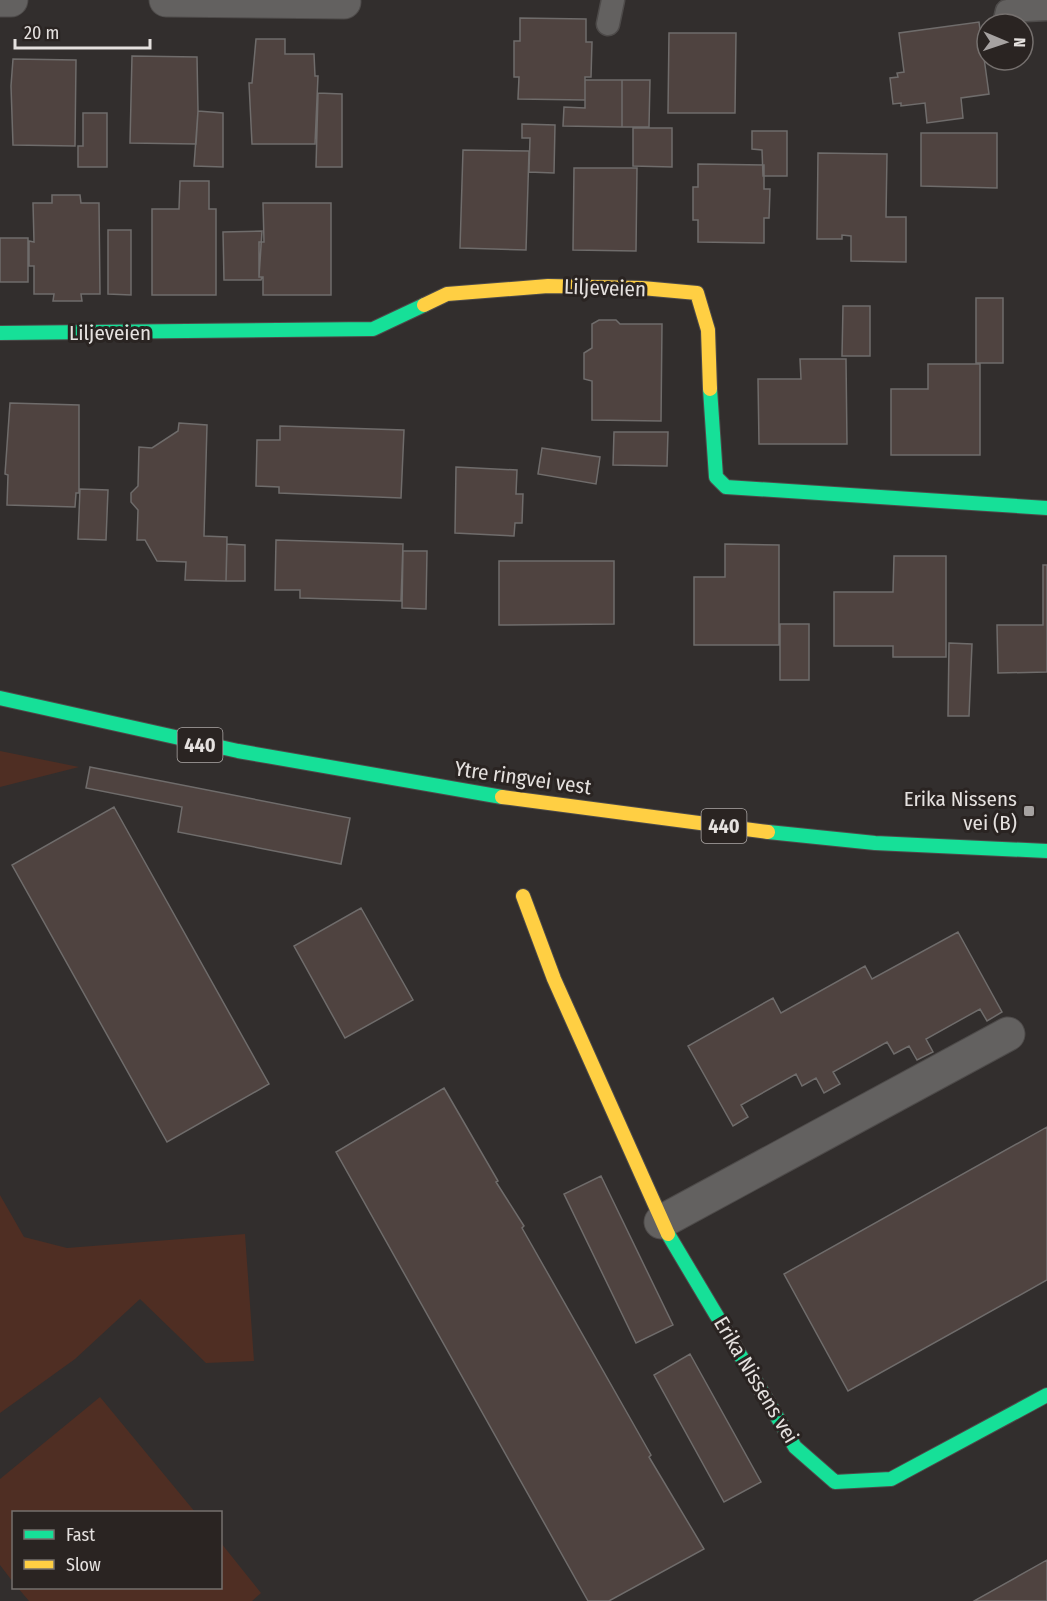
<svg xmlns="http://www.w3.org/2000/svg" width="1047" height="1601" font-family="'Fira Sans Condensed',sans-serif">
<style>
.green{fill:#4f2e23}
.building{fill:#4f4340;stroke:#6f6c6b;stroke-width:1.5}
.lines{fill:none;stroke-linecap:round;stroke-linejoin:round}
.lane-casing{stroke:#4e4b4a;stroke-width:25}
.street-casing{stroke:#4e4b4a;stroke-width:35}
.fast-casing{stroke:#4e4b4a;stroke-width:16}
.slow-casing{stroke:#4e4b4a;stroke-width:16}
.lane{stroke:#636160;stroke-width:22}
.street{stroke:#636160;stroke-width:33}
.fast{stroke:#16e098;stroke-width:14}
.slow{stroke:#ffcf43;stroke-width:14}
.poi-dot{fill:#a6a2a1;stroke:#2a2422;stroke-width:2}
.labels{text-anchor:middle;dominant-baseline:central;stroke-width:6;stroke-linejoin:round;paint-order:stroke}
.shield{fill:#2a2422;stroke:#ada8a6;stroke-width:1.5}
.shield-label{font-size:20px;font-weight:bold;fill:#e5e1df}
.street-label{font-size:21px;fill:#e5e1df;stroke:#2a2422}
.poi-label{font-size:21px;fill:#e5e1df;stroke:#2a2422;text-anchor:end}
</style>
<rect width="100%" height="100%" fill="#322e2d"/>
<path class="green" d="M 0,751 L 79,767 L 0,787 Z
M 0,1195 L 24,1237 L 67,1248 L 245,1234 L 254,1361 L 206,1363 L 140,1299 L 75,1359 L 0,1413 Z
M 100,1397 L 195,1512 L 14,1512 L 13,1582 L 0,1565 L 0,1479 Z
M 221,1543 L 261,1593 L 252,1601 L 29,1601 L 18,1588 L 220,1588 Z"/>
<path class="building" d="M 520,18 L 586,19 L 586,42 L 592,42 L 591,77 L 585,77 L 585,100 L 518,99 L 519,77 L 514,77 L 514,41 L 520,41 Z
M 979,22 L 989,94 L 961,98 L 963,118 L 927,123 L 925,103 L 901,106 L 901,103 L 893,104 L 890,78 L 898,77 L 897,73 L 904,72 L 899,33 Z
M 669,33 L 736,33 L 735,113 L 668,113 Z
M 256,39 L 285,39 L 285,54 L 314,54 L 315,76 L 318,76 L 315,144 L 252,144 L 249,83 L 252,83 Z
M 132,56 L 197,57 L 198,111 L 196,144 L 130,143 Z
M 13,59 L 76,60 L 75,146 L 13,145 L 11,86 Z
M 585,80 L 622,80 L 622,127 L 563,126 L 564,107 L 585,108 Z
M 622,80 L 650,80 L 649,127 L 622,127 Z
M 318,93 L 342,94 L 342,167 L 316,167 Z
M 198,111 L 223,113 L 223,167 L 194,166 Z
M 83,113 L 107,113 L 107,167 L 78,167 L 78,146 L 83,146 Z
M 522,124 L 555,125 L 554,173 L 529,172 L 530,138 L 522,138 Z
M 633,128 L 672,128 L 672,167 L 633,166 Z
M 752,131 L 787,131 L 787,176 L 763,176 L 762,150 L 752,149 Z
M 921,133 L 997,133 L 997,188 L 921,186 Z
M 463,150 L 529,151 L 526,250 L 460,248 Z
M 818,153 L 887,154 L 886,217 L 906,217 L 906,262 L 851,261 L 851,236 L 842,235 L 842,239 L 817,239 Z
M 698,164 L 764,165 L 764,189 L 770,189 L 769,218 L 764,218 L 764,243 L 698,242 L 698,220 L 693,220 L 693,187 L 698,187 Z
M 574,168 L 637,168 L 636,251 L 573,250 Z
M 180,181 L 209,181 L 209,209 L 216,209 L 216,295 L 152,295 L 152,209 L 179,209 Z
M 52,195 L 80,195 L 81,203 L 99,203 L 100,294 L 81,294 L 82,301 L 53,301 L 54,294 L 34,294 L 34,266 L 29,266 L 29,241 L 34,242 L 33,203 L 52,203 Z
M 263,203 L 331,203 L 331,295 L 263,295 L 263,277 L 259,277 L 259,242 L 264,242 Z
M 108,230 L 131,230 L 131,295 L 108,294 Z
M 262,231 L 259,277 L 262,277 L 261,280 L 224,280 L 223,232 Z
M 0,238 L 28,238 L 28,282 L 0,282 Z
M 976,298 L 1003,298 L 1003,363 L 976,363 Z
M 843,306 L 870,306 L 870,356 L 842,356 Z
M 599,320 L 616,320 L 620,324 L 662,324 L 661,421 L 592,420 L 592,381 L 584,379 L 584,353 L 592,348 L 592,324 Z
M 800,359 L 846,359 L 847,444 L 759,444 L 758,379 L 801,379 Z
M 928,364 L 980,364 L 980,455 L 891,455 L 891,389 L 928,389 Z
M 10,403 L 79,405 L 79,493 L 76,493 L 75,507 L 7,505 L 8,475 L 5,474 Z
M 179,423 L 207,425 L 204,536 L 227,537 L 226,581 L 185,580 L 186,562 L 157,561 L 145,540 L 137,540 L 138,510 L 131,502 L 131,493 L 138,486 L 139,447 L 152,448 L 178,431 Z
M 280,426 L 404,430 L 401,498 L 279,493 L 279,487 L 256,486 L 257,440 L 280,440 Z
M 614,432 L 668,432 L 667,466 L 613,465 Z
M 542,448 L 600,457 L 596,484 L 538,474 Z
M 456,467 L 517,470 L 516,494 L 523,494 L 522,523 L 515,523 L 514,536 L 455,533 Z
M 80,489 L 108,490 L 106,540 L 78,539 Z
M 276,540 L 403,544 L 401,601 L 300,598 L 300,590 L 275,590 Z
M 227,544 L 245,545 L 245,581 L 226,581 Z
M 725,544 L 779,545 L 779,645 L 694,645 L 694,577 L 725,577 Z
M 403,551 L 427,551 L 426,609 L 402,608 Z
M 894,556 L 946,556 L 946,657 L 893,657 L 893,646 L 834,646 L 834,592 L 893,592 Z
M 499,561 L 614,561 L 614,624 L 499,625 Z
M 1043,565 L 1047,565 L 1047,672 L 998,673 L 997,625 L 1043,625 Z
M 780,624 L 809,624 L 809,680 L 780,680 Z
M 949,643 L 972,644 L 969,716 L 948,716 Z
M 90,767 L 350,818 L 341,864 L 178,832 L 182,807 L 86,788 Z
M 114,807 L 269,1084 L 167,1142 L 12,865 Z
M 361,908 L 413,1000 L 345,1038 L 294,946 Z
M 958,932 L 1002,1012 L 987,1021 L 980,1009 L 926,1039 L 933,1052 L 917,1060 L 909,1046 L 894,1054 L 887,1042 L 833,1072 L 840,1084 L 824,1093 L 816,1078 L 802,1086 L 796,1074 L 741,1105 L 748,1117 L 733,1126 L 688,1046 L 773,998 L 781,1013 L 865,966 L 872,979 Z
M 444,1088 L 498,1181 L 496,1182 L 524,1226 L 522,1228 L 651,1455 L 649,1457 L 704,1549 L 609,1601 L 588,1601 L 336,1152 Z
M 1047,1127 L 1047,1280 L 848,1391 L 784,1274 Z
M 601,1176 L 673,1325 L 636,1343 L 564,1194 Z
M 690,1354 L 761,1482 L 724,1502 L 654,1375 Z
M 1047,1560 L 1047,1601 L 974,1601 Z"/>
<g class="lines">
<g class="lane-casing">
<path id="lane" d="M 608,24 L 613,0
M 1004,24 L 1007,11 L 1047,9"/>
</g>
<g class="street-casing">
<path id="street" d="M 0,0 L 11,0
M 166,0 L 344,2
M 661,1222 L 1008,1034"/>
</g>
<g class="fast-casing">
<path id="fast" d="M 0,333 L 373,329 L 424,305
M 710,389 L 716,477 L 726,487 L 1047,508
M 0,698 L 238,751 L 502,797
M 768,832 L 875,843 L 1047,851
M 668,1234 L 795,1447 L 835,1482 L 891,1479 L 1047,1395"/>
</g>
<g class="slow-casing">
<path id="slow" d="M 424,305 L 447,294 L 548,286 L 642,288 L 697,293 L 708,330 L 710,389
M 502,797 L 768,832
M 523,896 L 554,979 L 668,1234"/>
</g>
<use href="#lane" class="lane"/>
<use href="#street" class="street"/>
<use href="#fast" class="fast"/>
<use href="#slow" class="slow"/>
</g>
<rect class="poi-dot" x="1023" y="805" width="12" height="12" rx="3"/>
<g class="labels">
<g class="shield">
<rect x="177.5" y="728" width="45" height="34" rx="4.5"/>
<rect x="701.5" y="809" width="45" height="34" rx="4.5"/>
</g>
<g class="shield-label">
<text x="200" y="745">440</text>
<text x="724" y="826">440</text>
</g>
<g class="street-label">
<text transform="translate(605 288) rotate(2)">Liljeveien</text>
<text x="110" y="333">Liljeveien</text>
<text transform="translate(523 778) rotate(8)">Ytre ringvei vest</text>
<text transform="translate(756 1380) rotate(59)">Erika Nissens vei</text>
</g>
<g class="poi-label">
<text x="1017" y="799">Erika Nissens<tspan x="1017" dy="24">vei (B)</tspan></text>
</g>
</g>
<rect x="12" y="1511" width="210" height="78" fill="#2a2422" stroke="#75706e" stroke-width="1.5"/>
<rect x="24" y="1530" width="30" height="9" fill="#16e098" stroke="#75706e" stroke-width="1.5"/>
<text x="66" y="1541" font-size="18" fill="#e5e1df">Fast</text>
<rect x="24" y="1560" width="30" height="9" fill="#ffcf43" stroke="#75706e" stroke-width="1.5"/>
<text x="66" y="1571" font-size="18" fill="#e5e1df">Slow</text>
<g transform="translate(1005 42) rotate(92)"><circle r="28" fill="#2a2422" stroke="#75706e" stroke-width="1.5"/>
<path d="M0-4.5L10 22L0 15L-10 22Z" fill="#a6a2a1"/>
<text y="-9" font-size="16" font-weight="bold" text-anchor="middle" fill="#e5e1df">N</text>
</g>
<path d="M15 39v9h135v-9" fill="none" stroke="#e5e1df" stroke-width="3"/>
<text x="24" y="39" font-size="18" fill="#e5e1df" stroke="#2a2422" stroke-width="4.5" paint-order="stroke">20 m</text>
</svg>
